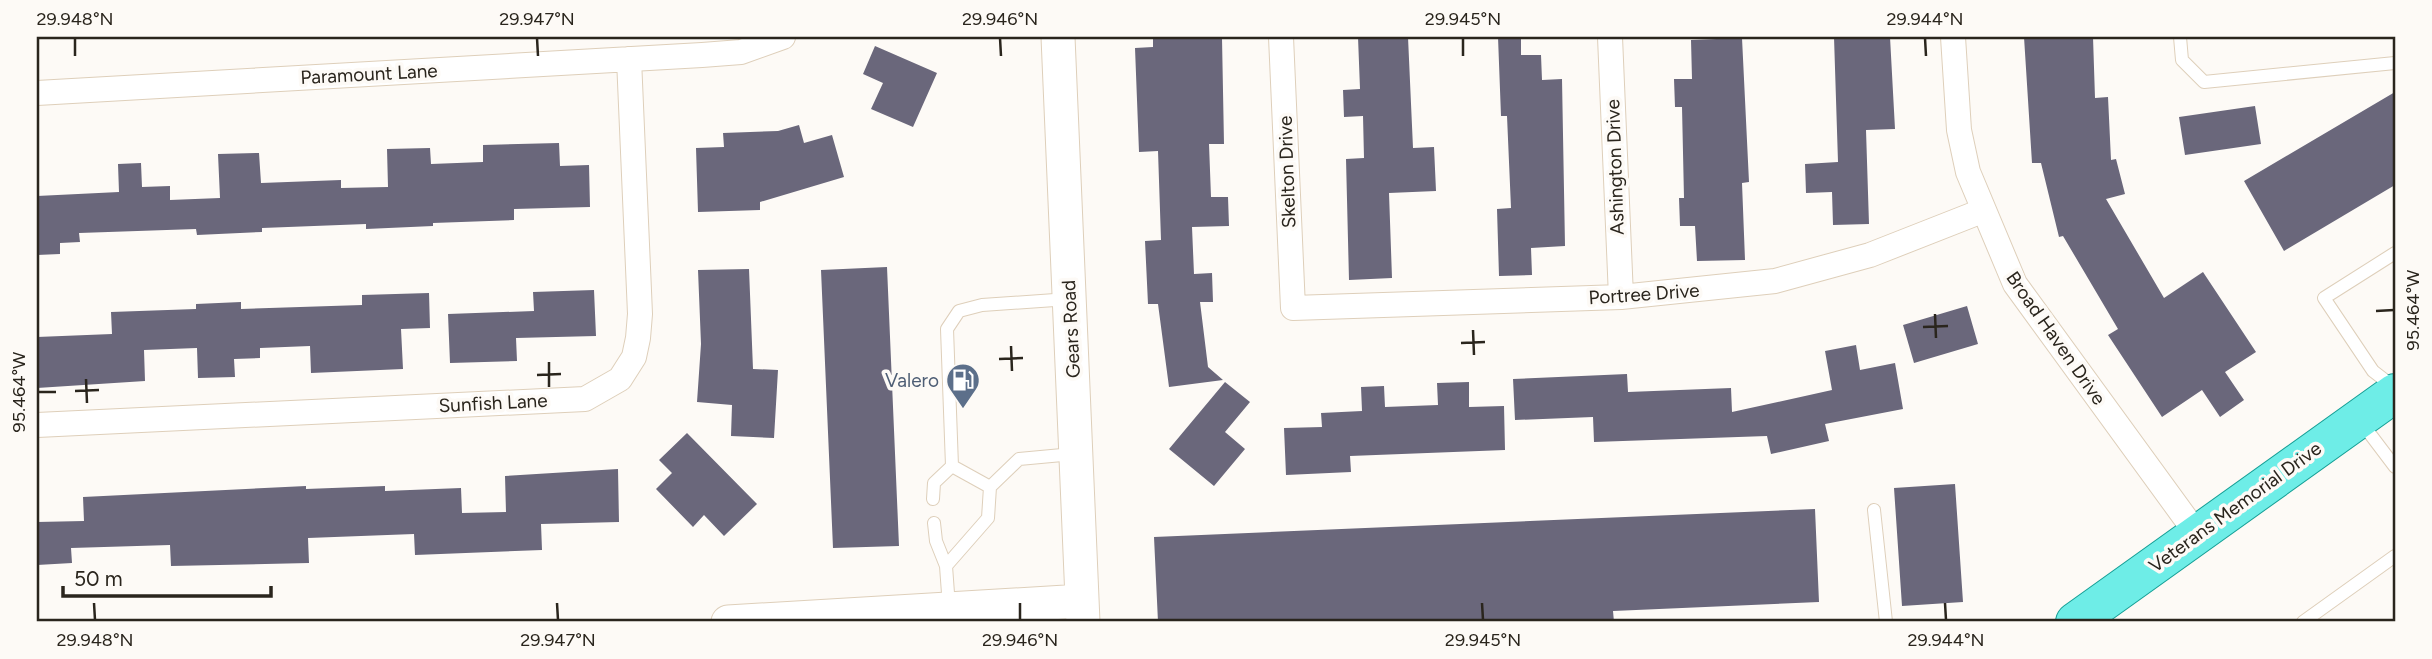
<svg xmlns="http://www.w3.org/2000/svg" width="2432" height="659" font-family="Figtree,sans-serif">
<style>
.building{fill:#6a677b}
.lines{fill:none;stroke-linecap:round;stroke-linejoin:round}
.lane-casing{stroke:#decfba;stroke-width:14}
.street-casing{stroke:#decfba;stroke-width:26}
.secondary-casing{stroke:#decfba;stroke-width:35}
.primary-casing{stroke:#179f96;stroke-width:40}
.lane{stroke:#fff;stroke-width:12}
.street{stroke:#fff;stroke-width:24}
.secondary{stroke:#fff;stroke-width:33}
.primary{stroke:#6eede7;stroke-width:38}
.ticks{fill:none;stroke:#2a251d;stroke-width:2.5}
.labels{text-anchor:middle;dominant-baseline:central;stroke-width:7;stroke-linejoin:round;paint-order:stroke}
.street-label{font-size:19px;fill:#2a251d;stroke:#fdfaf6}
.service-label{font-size:19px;fill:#4e5e75;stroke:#fdfaf6;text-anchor:end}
.neatline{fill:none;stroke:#2a251d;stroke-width:2.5}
.ticks-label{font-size:18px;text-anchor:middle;fill:#2a251d}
</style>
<rect width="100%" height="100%" fill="#fdfaf6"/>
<path class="building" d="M 1153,37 L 1222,38 L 1224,144 L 1209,144 L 1211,197 L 1228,197 L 1229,226 L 1192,227 L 1194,274 L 1212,273 L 1213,302 L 1200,302 L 1208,367 L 1223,380 L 1169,387 L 1158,304 L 1148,304 L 1145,241 L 1161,240 L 1158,151 L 1139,152 L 1135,48 L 1153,47 Z
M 1358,37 L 1408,37 L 1413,148 L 1434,147 L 1436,191 L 1389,193 L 1392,278 L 1349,280 L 1346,159 L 1364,158 L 1363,116 L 1344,117 L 1343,90 L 1360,89 Z
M 1498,37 L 1521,37 L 1521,55 L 1541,55 L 1542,80 L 1562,79 L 1565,246 L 1531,248 L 1532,275 L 1499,276 L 1497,209 L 1511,208 L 1507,116 L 1501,116 Z
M 1834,37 L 1890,37 L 1895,129 L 1866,130 L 1869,224 L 1833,225 L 1832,192 L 1806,193 L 1805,164 L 1838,162 Z
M 2024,37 L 2093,37 L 2095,98 L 2108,97 L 2111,160 L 2116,159 L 2125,194 L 2106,199 L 2164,298 L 2203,272 L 2256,352 L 2225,372 L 2244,400 L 2220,417 L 2202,390 L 2162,417 L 2108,335 L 2118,329 L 2063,236 L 2059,237 L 2041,163 L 2032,163 Z
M 1742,38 L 1749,182 L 1742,183 L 1745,260 L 1697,261 L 1695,226 L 1680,226 L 1679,198 L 1684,198 L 1682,107 L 1675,107 L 1674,79 L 1692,79 L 1691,40 Z
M 875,46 L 937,73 L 913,127 L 871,109 L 883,83 L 863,74 Z
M 2395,92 L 2395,185 L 2284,251 L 2244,181 Z
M 2255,106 L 2261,144 L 2185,155 L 2179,117 Z
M 799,125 L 804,143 L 832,135 L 844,177 L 760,202 L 760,210 L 698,212 L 696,148 L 724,147 L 723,133 L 778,131 Z
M 559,143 L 560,166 L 589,165 L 590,207 L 514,209 L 514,220 L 433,223 L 433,226 L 366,229 L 366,224 L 262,228 L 262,232 L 197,235 L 196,229 L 79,233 L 80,242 L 60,243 L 60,254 L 37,255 L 37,196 L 119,192 L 118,164 L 141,163 L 142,187 L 170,186 L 170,200 L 220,198 L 218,154 L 259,153 L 261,183 L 341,180 L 341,188 L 388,187 L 387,149 L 430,148 L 431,164 L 483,162 L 483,145 Z
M 887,267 L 899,546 L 833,548 L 821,270 Z
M 749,269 L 753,369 L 778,370 L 774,438 L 731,436 L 732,405 L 697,402 L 701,344 L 698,270 Z
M 594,290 L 596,336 L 516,338 L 517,361 L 450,363 L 448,314 L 534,311 L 533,292 Z
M 429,293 L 430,328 L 401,329 L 403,369 L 311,373 L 310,346 L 260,348 L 260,358 L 234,359 L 235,377 L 198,378 L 197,348 L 144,350 L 145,381 L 37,388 L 37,337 L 112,334 L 111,312 L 196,309 L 196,304 L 241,302 L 241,309 L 362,305 L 362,295 Z
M 1967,306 L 1978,344 L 1914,363 L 1903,325 Z
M 1856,345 L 1860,370 L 1895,363 L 1903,409 L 1825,424 L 1829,441 L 1771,454 L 1767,436 L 1594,442 L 1593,417 L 1515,420 L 1513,379 L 1627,374 L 1628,392 L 1731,388 L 1732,412 L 1832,390 L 1825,351 Z
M 1225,382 L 1250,402 L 1225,432 L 1245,449 L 1214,486 L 1169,449 Z
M 1469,382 L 1469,407 L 1504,406 L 1505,450 L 1350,456 L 1351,472 L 1286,475 L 1284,428 L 1322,427 L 1321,413 L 1362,411 L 1361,387 L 1384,386 L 1385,407 L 1438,405 L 1437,383 Z
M 687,433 L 757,504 L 724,536 L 704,515 L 693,527 L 656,489 L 672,473 L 659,460 Z
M 618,469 L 619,522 L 541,524 L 542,550 L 415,555 L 414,534 L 308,538 L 309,563 L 171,566 L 170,545 L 71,548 L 72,563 L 37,565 L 37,522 L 84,521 L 83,497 L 306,486 L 306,489 L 385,486 L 385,491 L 461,488 L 462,513 L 506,512 L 505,476 Z
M 1955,484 L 1963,602 L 1902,606 L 1894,488 Z
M 1815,509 L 1819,602 L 1613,611 L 1614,622 L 1467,622 L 1467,619 L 1378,622 L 1158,622 L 1154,537 Z"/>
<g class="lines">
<g class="lane-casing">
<path id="lane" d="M 2180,37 L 2182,60 L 2204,82 L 2395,63
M 2395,388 L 2373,371 L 2324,298 L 2395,253
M 2361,422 L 2395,467
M 952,466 L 947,329 L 959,311 L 982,305 L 1069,299
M 990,487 L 1019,459 L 1073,454
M 933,499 L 934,483 L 952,466 L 990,487 L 988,518 L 946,566 L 936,541 L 934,523
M 1874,510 L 1886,622
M 946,566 L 949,607
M 2303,622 L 2395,556"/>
</g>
<g class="street-casing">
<path id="street" d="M 1281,37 L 1293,308 L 1621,297 L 1775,281 L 1870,255 L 1982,211
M 1610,37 L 1621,297
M 1953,37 L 1959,130 L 1968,172 L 2015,284 L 2197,534
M 37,93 L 702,55 L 741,52 L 783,37
M 37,425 L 585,399 L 620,379 L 634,357 L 638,338 L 640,314 L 629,59"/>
</g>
<g class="secondary-casing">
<path id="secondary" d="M 1058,37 L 1083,622
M 728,622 L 1082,601"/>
</g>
<g class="primary-casing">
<path id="primary" d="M 2075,622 L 2395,393"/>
</g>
<use href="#lane" class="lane"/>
<use href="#street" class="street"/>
<use href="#secondary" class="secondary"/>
<use href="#primary" class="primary"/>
</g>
<path class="ticks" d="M 75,38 L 75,56M 537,38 L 538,56M 1000,38 L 1001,56M 1463,38 L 1463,56M 1925,38 L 1926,56M 2376,311 L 2394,310M 1935,314 L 1936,338M 1923,327 L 1948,326M 1473,330 L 1474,355M 1461,343 L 1485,342M 1011,346 L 1012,371M 999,359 L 1023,358M 549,362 L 549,387M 537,375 L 561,374M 86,379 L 87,403M 75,391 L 99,390M 38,392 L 56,392M 94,603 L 95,620M 557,603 L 558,620M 1020,603 L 1020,620M 1482,603 L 1483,620M 1945,603 L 1946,620"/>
<defs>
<g id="fuel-pin" transform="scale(1.75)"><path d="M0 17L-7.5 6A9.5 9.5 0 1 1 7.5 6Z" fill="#5c6f8a" stroke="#fdfaf6"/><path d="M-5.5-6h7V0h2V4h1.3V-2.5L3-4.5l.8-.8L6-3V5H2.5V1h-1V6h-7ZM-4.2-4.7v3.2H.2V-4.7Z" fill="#fff"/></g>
</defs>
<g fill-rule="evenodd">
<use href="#fuel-pin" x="963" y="380"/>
</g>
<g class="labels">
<g class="street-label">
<text transform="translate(369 74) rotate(-3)">Paramount Lane</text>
<text transform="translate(1615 167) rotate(-92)">Ashington Drive</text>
<text transform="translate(1287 172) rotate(-92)">Skelton Drive</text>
<text transform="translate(1644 294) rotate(-4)">Portree Drive</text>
<text transform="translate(1071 329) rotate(-93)">Gears Road</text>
<text transform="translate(2056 338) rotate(55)">Broad Haven Drive</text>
<text transform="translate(493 403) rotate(-3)">Sunfish Lane</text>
<text transform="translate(2235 507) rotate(-36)">Veterans Memorial Drive</text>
</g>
<g class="service-label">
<text x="939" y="380">Valero</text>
</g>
</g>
<rect width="2432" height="659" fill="none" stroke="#fdfaf6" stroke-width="77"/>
<path d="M63 586v10h208v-10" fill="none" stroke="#2a251d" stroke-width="3.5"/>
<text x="74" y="586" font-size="21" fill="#2a251d" stroke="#fdfaf6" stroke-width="5" paint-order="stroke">50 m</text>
<rect x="38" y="38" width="2356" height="582" class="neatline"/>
<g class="ticks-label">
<text x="75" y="25">29.948°N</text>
<text x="537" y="25">29.947°N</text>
<text x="1000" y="25">29.946°N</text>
<text x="1463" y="25">29.945°N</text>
<text x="1925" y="25">29.944°N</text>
<text transform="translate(2413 310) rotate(-90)" y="6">95.464°W</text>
<text transform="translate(19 392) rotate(-90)" y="6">95.464°W</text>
<text x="95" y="646">29.948°N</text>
<text x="558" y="646">29.947°N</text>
<text x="1020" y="646">29.946°N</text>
<text x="1483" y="646">29.945°N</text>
<text x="1946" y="646">29.944°N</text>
</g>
</svg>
